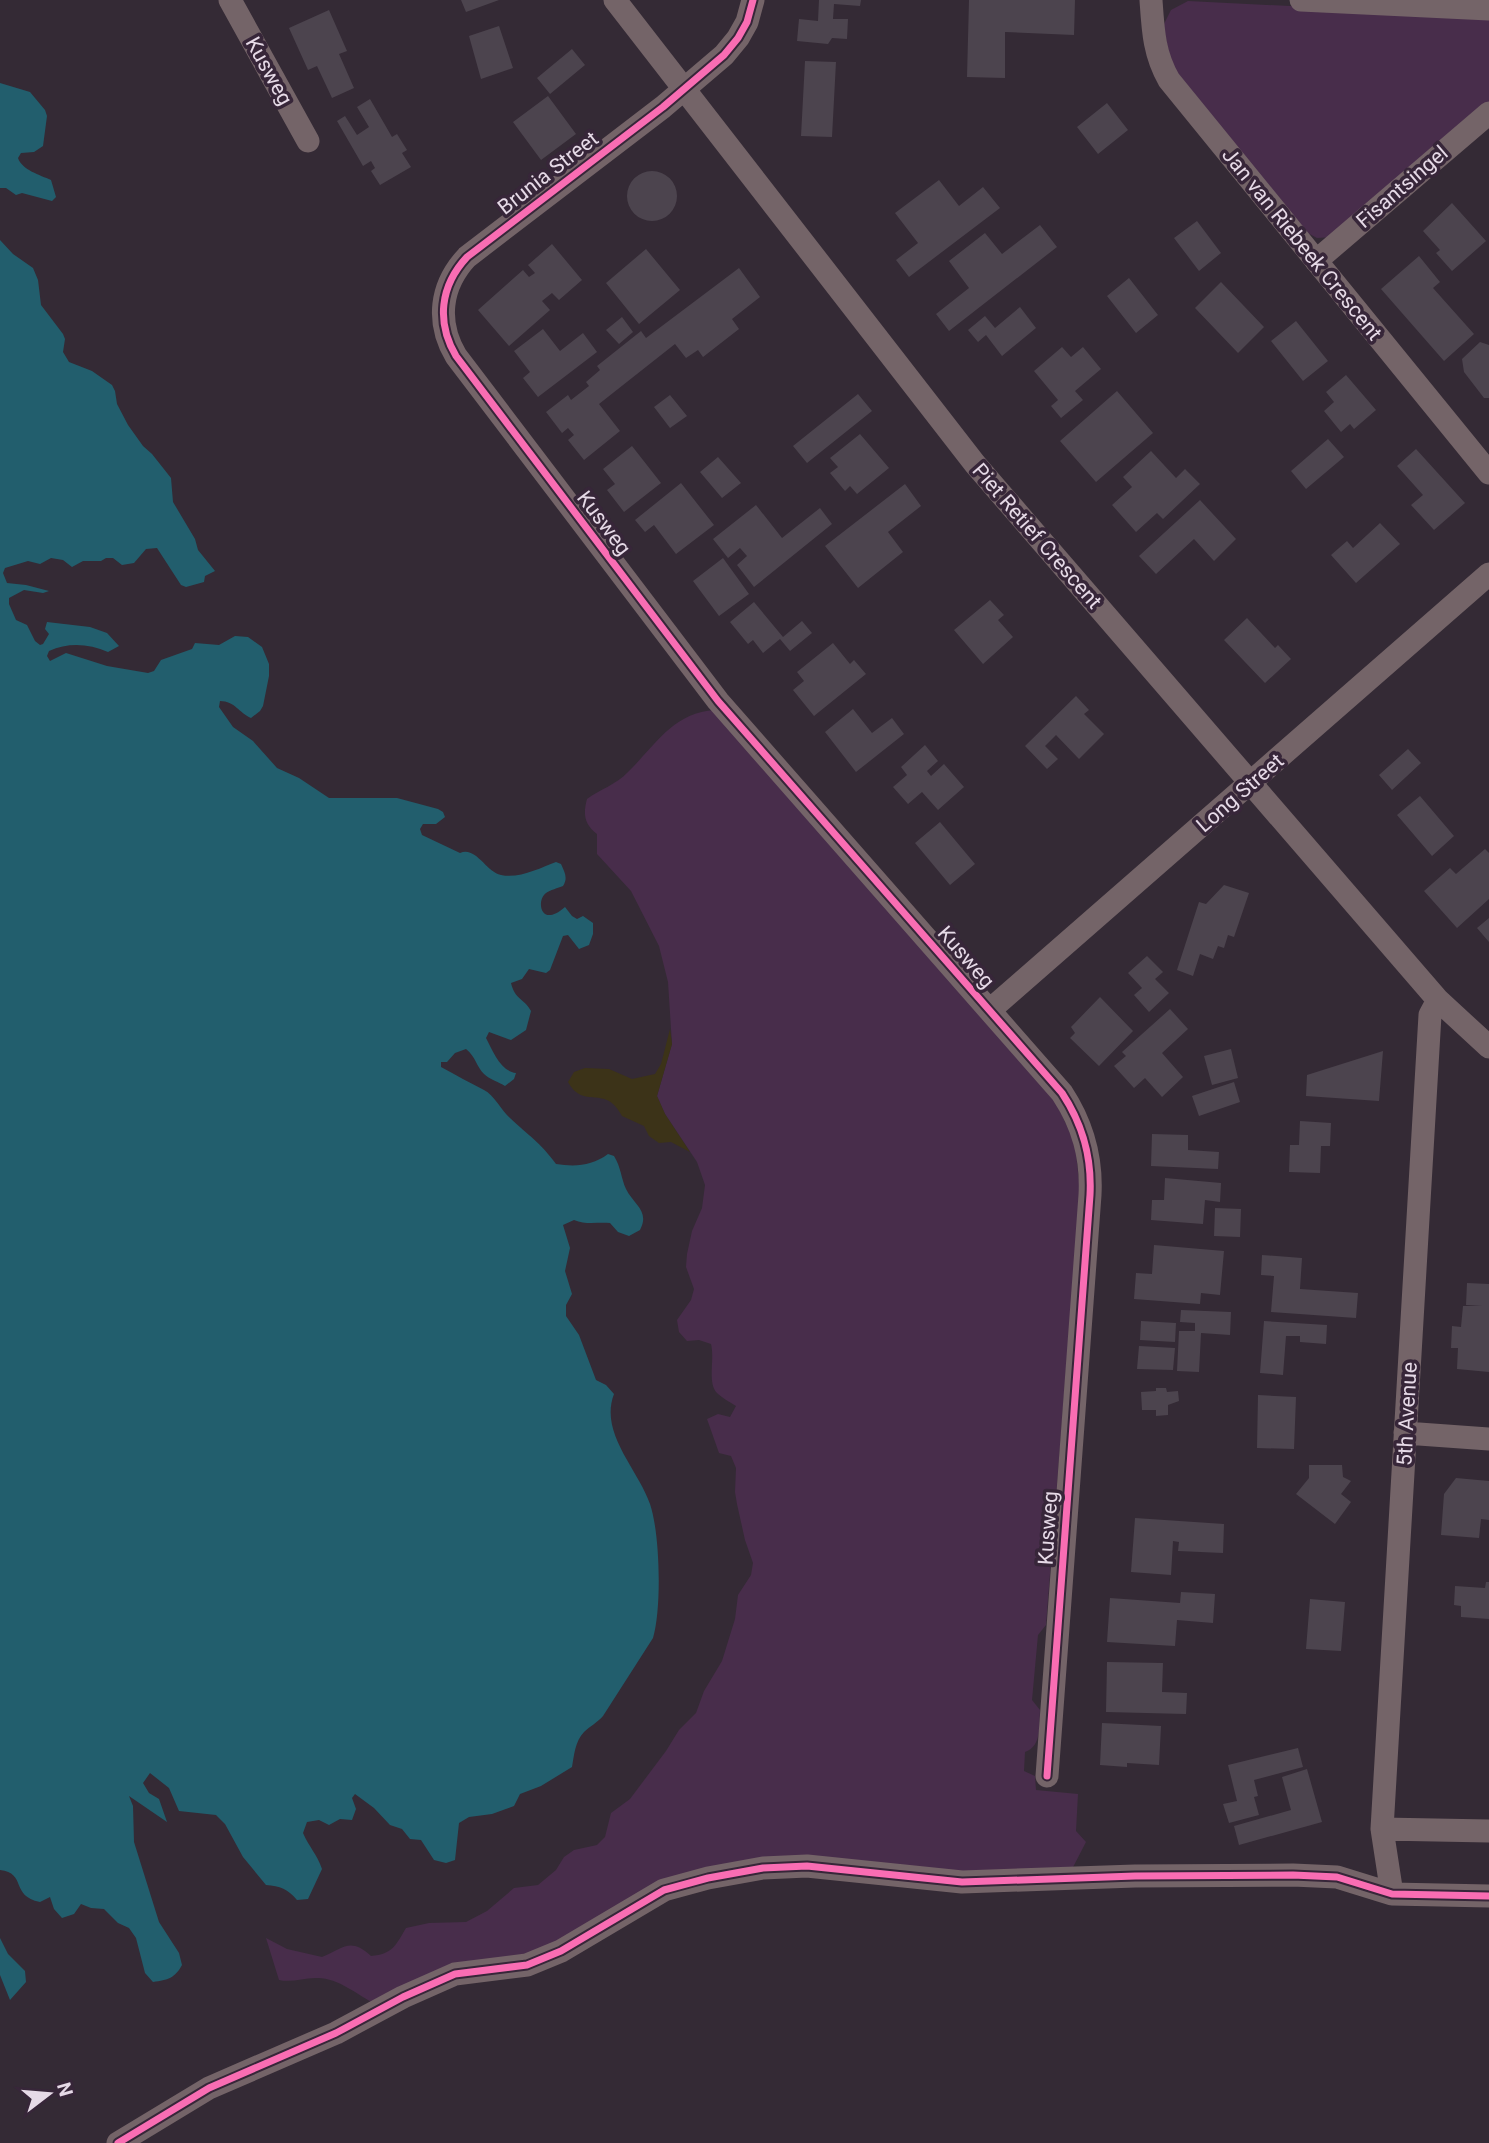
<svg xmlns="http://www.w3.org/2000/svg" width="1489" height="2143" font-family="Roboto,sans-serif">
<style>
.green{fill:#482d4b}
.sand{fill:#3c3318}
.water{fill:#225e6d}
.building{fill:#4c444e}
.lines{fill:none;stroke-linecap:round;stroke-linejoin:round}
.street{stroke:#746468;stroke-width:23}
.cycleway-casing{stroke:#372639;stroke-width:11}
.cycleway{stroke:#f96db3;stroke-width:7}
.labels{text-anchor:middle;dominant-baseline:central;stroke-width:7;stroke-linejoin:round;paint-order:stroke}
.street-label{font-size:21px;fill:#e6dae7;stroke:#372639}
</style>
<rect width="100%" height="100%" fill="#342a35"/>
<path class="green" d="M 1188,1 L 1489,16 L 1489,104 L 1333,237 L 1317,238 L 1304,231 L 1172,66 L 1163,26 L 1171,10 Z
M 715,710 L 1055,1100 L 1075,1144 L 1080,1191 L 1046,1625 L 1038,1635 L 1032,1700 L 1040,1710 C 1039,1726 1042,1746 1025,1752 L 1024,1771 L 1035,1776 L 1036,1790 L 1078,1794 L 1076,1831 L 1086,1842 L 1071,1871 L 676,1878 L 549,1947 L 375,2004 C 358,1995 338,1978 318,1978 C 305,1977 293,1983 279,1980 L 266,1938 L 287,1949 L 322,1957 C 344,1948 350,1937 371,1956 C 393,1954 396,1945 406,1928 L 429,1923 L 466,1922 L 487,1911 L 514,1888 L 538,1885 L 556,1870 L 564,1857 L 574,1850 L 597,1845 L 605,1837 L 611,1813 L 630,1799 L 666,1751 L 679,1730 L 696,1713 L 704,1691 L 722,1661 L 735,1619 L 738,1595 L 751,1575 L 753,1563 L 745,1540 L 737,1504 L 735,1492 L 736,1468 L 731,1456 L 719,1453 L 707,1419 L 718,1414 L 730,1417 L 736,1406 C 730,1402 722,1398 717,1393 C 707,1383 715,1359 711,1344 L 699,1340 L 687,1341 L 679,1332 L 677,1320 L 691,1300 L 694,1289 L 686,1267 L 687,1254 L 692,1231 L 702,1208 L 705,1185 L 697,1162 L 665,1114 L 657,1096 L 672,1044 L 668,982 L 659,946 L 631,891 L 597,854 L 597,834 C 584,824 583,814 587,799 C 600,789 616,785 628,772 C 656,745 672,713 715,710 Z"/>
<path class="sand" d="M 670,1029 L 672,1044 L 657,1096 L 665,1114 L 690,1152 L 671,1142 L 659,1143 L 649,1136 L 644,1126 L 622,1116 C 605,1083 584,1111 568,1082 L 574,1072 L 585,1068 L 609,1069 L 632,1079 L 655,1074 L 661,1064 Z"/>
<path class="water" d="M 0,83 L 30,92 L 45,110 L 47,116 L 43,146 L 34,152 L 21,153 L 18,158 C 22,170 40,175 51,180 L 56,197 L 52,201 L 22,193 L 16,195 L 6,188 L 0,188 Z
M 0,240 L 13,254 L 33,268 L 38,280 L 41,305 L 63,334 L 65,339 L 63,352 L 69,362 L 92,371 L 112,385 L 115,391 L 117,404 L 128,425 L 143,446 L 152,454 L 171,478 L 173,502 L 195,539 L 198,550 L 215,571 L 205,576 L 204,582 L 186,587 L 181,585 L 157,548 L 146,549 L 134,563 L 122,565 L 113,558 L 106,558 L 101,561 L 83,561 L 72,567 L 63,560 L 51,558 L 40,564 L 28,561 L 5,568 L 3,573 L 7,583 L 26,585 L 49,591 L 43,593 L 24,590 L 9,598 L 9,604 L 16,620 L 27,625 L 35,641 L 40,645 L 43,644 L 49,634 L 45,629 L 47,622 L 90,627 L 107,633 L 119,646 L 108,652 C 89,644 69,642 49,651 L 47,656 L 50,661 L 66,653 L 107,666 L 148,673 L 154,671 L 161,660 L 192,649 L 195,643 L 219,645 L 235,636 L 248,637 L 262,647 L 269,664 L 269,676 L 263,706 L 260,711 L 251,718 C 239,713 235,701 220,701 L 219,707 L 233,727 L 253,741 L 277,768 L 299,778 L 329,798 L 397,798 L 438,809 L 443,812 L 445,817 L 436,824 L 423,824 L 420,829 L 422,835 L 460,853 C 476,846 486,872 501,875 C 519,879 540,868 556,862 L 561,864 C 565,873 568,878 563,886 C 558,888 550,890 546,893 C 536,900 540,929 565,907 L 572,916 L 577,919 L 583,916 L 593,923 L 593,934 L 589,945 L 579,949 L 568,935 L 563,936 L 550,970 L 546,973 L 529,969 L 522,979 L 511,983 C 515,1000 524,998 531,1011 L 526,1030 L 511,1040 L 489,1032 L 486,1038 C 493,1051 500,1071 516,1073 L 514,1079 L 505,1086 C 499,1082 489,1079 484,1074 C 476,1066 476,1057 466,1049 L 455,1053 L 447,1062 L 441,1062 L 441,1067 C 456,1075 470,1083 484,1090 C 494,1095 502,1111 510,1118 C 529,1136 540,1142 556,1164 C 575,1167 592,1166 608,1154 L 614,1156 C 621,1167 621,1178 626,1189 C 634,1205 650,1211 640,1230 L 629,1236 L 618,1232 L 610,1223 C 596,1222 586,1225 574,1220 L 563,1225 L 570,1248 L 565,1271 L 572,1294 L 566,1305 L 566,1316 L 579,1335 L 596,1380 L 606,1385 L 614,1394 C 599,1433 638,1469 650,1504 C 660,1533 662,1608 653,1638 L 603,1716 C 597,1723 590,1726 584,1732 C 575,1741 574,1756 572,1767 L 541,1786 L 520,1794 L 514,1806 L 492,1814 L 469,1817 L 459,1823 L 455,1860 L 446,1863 L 434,1860 L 421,1840 L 410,1839 L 402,1829 L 390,1825 L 374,1808 L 355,1794 L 352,1798 L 356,1809 L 352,1820 L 340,1819 L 329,1825 L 319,1820 L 307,1822 L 303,1833 C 309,1847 317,1854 322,1869 L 308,1899 L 297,1900 C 288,1889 280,1886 266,1885 L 243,1857 L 225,1824 L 216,1815 L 179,1811 L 169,1788 L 150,1773 L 143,1783 L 149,1793 L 159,1799 L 167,1822 L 129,1796 L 133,1806 L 134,1842 L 159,1922 L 179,1953 L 182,1965 C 175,1978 168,1980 153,1982 L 145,1973 L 136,1938 L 129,1928 L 118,1923 L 104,1909 L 91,1908 L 81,1904 L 74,1914 L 62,1918 L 54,1909 L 50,1897 L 40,1902 C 10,1896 27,1873 0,1870 Z
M 0,1938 L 8,1954 L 25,1971 L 26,1982 L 10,2000 L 0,1975 Z"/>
<path class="building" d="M 461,0 L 499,0 L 466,12 Z
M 819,0 L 861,0 L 860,6 L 834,4 L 833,19 L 848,19 L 847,39 L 832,38 L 828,44 L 797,41 L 799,19 L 818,21 Z
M 969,0 L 1075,0 L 1074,35 L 1005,32 L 1005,78 L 967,77 Z
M 329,10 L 347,51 L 339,54 L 354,88 L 332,98 L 317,66 L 308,70 L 289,28 Z
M 499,26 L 513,68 L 481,79 L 469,36 Z
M 572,49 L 585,65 L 550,94 L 537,78 Z
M 805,61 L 836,62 L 832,137 L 801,136 Z
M 548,96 L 576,134 L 541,160 L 513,122 Z
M 370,99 L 392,137 L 397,134 L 407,150 L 402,153 L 411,167 L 380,185 L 371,171 L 375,168 L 371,161 L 363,166 L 337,121 L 345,116 L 357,135 L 369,127 L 357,107 Z
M 1107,103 L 1128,130 L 1098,154 L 1077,127 Z
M627 196a25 25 0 1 1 50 0a25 25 0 1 1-50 0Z
M 939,180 L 959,206 L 983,187 L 1000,208 L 909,277 L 896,260 L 918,243 L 895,213 Z
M 1452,203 L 1486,241 L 1452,271 L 1436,253 L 1440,250 L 1423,231 Z
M 1197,221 L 1221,253 L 1199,271 L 1174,238 Z
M 1040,225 L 1057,247 L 949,331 L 936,314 L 969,288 L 949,261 L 985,233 L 1002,254 Z
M 552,244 L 582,280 L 559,300 L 552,293 L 542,301 L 550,310 L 509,346 L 478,310 L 523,270 L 529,277 L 535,273 L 528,265 Z
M 646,249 L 680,290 L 639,324 L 606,283 Z
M 1419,256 L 1440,282 L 1433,288 L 1474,334 L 1444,361 L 1381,289 Z
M 739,268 L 760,297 L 732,319 L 739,329 L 703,357 L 698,350 L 686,358 L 675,344 L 599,404 L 620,431 L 584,460 L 568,440 L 574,435 L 568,428 L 562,433 L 546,412 L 568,395 L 571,400 L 589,386 L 586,382 L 600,370 L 597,366 L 641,331 L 646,338 Z
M 1129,278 L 1158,315 L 1136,333 L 1107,296 Z
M 1221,282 L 1264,327 L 1238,353 L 1195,308 Z
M 1020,307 L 1036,328 L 1002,356 L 986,335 L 978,342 L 968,330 L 985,316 L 995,328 Z
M 622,317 L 633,332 L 619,344 L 606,330 Z
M 1296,321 L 1328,361 L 1303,381 L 1271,341 Z
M 543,329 L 560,351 L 583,333 L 597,352 L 538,397 L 523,378 L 530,372 L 514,351 Z
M 1480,342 L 1489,345 L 1489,398 L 1484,398 L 1464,372 L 1462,359 Z
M 1062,347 L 1071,357 L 1083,347 L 1101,369 L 1075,391 L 1083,400 L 1061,418 L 1051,406 L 1058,400 L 1034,371 Z
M 1346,375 L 1376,410 L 1354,429 L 1350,424 L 1341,432 L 1324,411 L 1334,402 L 1326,392 Z
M 1117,391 L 1153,433 L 1096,482 L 1060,441 Z
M 858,394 L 872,411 L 807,463 L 793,446 Z
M 670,395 L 687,416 L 670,428 L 654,407 Z
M 860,434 L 889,468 L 857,494 L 850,486 L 845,491 L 830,473 L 838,467 L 830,458 Z
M 1328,439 L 1344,457 L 1306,489 L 1291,471 Z
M 632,446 L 661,483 L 624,512 L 607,490 L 615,484 L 603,469 Z
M 1416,449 L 1465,503 L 1434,530 L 1411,505 L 1423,495 L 1397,466 Z
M 1151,451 L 1176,478 L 1185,469 L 1200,484 L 1163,519 L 1157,513 L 1136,532 L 1112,505 L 1132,487 L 1123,477 Z
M 718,457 L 741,483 L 722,498 L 700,472 Z
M 681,483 L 714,525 L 676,554 L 654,525 L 645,532 L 635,520 Z
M 905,484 L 921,506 L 888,532 L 903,552 L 858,588 L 825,546 Z
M 1200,500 L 1236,539 L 1214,561 L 1194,539 L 1156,574 L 1139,556 Z
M 756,505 L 782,538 L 820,508 L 832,524 L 754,587 L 737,565 L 747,556 L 740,548 L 728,558 L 713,539 Z
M 1380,523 L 1400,544 L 1356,583 L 1331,555 L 1347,541 L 1353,548 Z
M 723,558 L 749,594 L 719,616 L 693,581 Z
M 990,600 L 1004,615 L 998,620 L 1013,637 L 983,664 L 954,630 Z
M 754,602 L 783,637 L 802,621 L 812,633 L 790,651 L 780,639 L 763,653 L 753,640 L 748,644 L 730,622 Z
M 1247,618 L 1275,648 L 1278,645 L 1291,659 L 1265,683 L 1224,640 Z
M 833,643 L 850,664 L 854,660 L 866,674 L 814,716 L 793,690 L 804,681 L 797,672 Z
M 1076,696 L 1089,710 L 1084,714 L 1104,734 L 1079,759 L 1056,735 L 1045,746 L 1058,759 L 1047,769 L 1025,746 Z
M 853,709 L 872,733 L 892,718 L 904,734 L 856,772 L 825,732 Z
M 925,745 L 938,761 L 927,771 L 931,776 L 944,764 L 964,787 L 938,810 L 922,792 L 908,804 L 893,787 L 907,775 L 901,767 Z
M 1408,749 L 1421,763 L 1392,790 L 1379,775 Z
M 1420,796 L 1454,836 L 1432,856 L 1397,815 Z
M 940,822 L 975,864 L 950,885 L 915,843 Z
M 1485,849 L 1489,853 L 1489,899 L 1457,928 L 1424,891 L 1450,868 L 1456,874 Z
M 1224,885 L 1249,893 L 1234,937 L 1228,935 L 1224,948 L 1218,946 L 1213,959 L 1200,954 L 1193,976 L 1177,970 L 1199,902 L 1206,904 Z
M 1489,918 L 1489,942 L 1477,928 Z
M 1147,956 L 1163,972 L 1155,979 L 1169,993 L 1149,1012 L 1134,995 L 1142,988 L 1128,973 Z
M 1100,997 L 1133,1031 L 1099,1066 L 1070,1038 L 1075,1033 L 1071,1027 Z
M 1170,1009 L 1188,1029 L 1162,1053 L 1183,1077 L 1162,1097 L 1145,1078 L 1134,1088 L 1114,1066 L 1126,1056 L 1122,1052 Z
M 1231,1049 L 1238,1078 L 1212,1085 L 1204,1056 Z
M 1383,1051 L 1379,1101 L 1306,1096 L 1307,1075 Z
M 1234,1082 L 1240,1102 L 1199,1116 L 1192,1096 Z
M 1300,1121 L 1331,1123 L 1330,1146 L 1321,1146 L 1320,1173 L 1289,1172 L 1290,1145 L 1299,1145 Z
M 1152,1134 L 1188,1135 L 1188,1150 L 1219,1152 L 1218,1169 L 1151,1166 Z
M 1165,1178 L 1221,1183 L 1220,1202 L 1205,1200 L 1203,1224 L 1151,1220 L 1152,1200 L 1164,1200 Z
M 1215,1208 L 1241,1209 L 1240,1237 L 1214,1236 Z
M 1154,1245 L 1224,1251 L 1220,1295 L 1201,1293 L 1200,1304 L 1134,1299 L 1136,1273 L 1152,1274 Z
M 1262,1255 L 1302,1258 L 1300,1289 L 1358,1293 L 1356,1318 L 1271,1312 L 1274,1276 L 1261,1275 Z
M 1467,1283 L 1489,1284 L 1489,1372 L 1457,1369 L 1458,1348 L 1451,1348 L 1452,1326 L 1461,1327 L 1463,1306 L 1482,1306 L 1466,1305 Z
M 1181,1310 L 1231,1312 L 1230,1335 L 1201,1333 L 1199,1372 L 1177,1371 L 1179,1331 L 1195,1331 L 1195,1323 L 1180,1322 Z
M 1141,1321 L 1176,1323 L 1175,1342 L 1140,1340 Z
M 1264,1321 L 1327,1325 L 1326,1344 L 1300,1342 L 1300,1336 L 1286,1336 L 1283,1375 L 1260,1373 Z
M 1139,1346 L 1175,1348 L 1173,1370 L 1137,1369 Z
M 1156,1388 L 1166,1388 L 1167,1392 L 1178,1391 L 1179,1401 L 1168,1405 L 1168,1415 L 1156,1416 L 1156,1410 L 1142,1410 L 1141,1392 L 1156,1391 Z
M 1258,1395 L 1296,1397 L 1294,1449 L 1257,1448 Z
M 1309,1465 L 1342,1465 L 1343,1477 L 1351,1481 L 1341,1494 L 1351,1502 L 1335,1524 L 1296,1494 L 1309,1478 Z
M 1456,1478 L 1489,1481 L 1489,1520 L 1481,1519 L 1479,1538 L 1441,1535 L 1444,1494 Z
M 1135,1518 L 1224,1524 L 1223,1553 L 1178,1551 L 1179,1542 L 1173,1541 L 1171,1575 L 1131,1572 Z
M 1486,1582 L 1489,1582 L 1489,1619 L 1461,1617 L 1461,1606 L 1454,1605 L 1455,1586 L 1485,1588 Z
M 1181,1592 L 1215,1594 L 1213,1623 L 1177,1620 L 1175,1646 L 1107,1642 L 1110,1598 L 1180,1603 Z
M 1310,1599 L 1345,1602 L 1341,1651 L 1306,1649 Z
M 1107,1662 L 1163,1663 L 1162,1692 L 1187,1693 L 1186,1714 L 1106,1712 Z
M 1102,1723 L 1161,1726 L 1159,1765 L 1127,1763 L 1127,1767 L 1100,1765 Z
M 1298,1748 L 1303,1767 L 1254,1780 L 1258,1796 L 1254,1797 L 1259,1815 L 1229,1823 L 1223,1804 L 1237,1801 L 1228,1765 Z
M 1307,1769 L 1322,1822 L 1239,1845 L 1234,1826 L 1291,1810 L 1282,1777 Z"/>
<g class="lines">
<path class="street" d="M 230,0 L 308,141
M 615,0 L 975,464 L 1438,1000 L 1489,1047
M 753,0 L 747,22 L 738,38 L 724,55 L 663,107 L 467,257 C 440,286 436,322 456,356 L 718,701 L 1062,1093 C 1083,1125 1092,1157 1090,1195 L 1047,1776
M 1151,0 C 1153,30 1154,54 1169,80 L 1489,473
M 1301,0 L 1489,9
M 1316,261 L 1489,113
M 990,1010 L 1489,574
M 1405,1433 L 1489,1439
M 1382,1829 L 1489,1831
M 1392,1894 L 1382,1829 L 1430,1015 L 1438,1000
M 118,2143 L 209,2088 L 336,2033 L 403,1997 L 455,1974 L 527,1965 L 561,1951 L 664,1890 L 708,1878 L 763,1868 L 807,1866 L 962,1882 L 1135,1876 L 1293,1875 L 1337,1877 L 1392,1894 L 1489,1896"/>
<g class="cycleway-casing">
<path id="cycleway" d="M 753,0 L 747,22 L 738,38 L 724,55 L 663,107 L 467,257 C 440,286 436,322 456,356 L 718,701 L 1062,1093 C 1083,1125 1092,1157 1090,1195 L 1047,1776
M 118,2143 L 209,2088 L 336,2033 L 403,1997 L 455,1974 L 527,1965 L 561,1951 L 664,1890 L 708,1878 L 763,1868 L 807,1866 L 962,1882 L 1135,1876 L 1293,1875 L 1337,1877 L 1392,1894 L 1489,1896"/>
</g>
<use href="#cycleway" class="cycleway"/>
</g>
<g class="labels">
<g class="street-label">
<text transform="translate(269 71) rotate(61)">Kusweg</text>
<text transform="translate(548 173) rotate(-38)">Brunia Street</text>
<text transform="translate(1402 187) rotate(-41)">Fisantsingel</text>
<text transform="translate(1302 244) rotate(51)">Jan van Riebeek Crescent</text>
<text transform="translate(604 523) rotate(53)">Kusweg</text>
<text transform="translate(1037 536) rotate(49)">Piet Retief Crescent</text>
<text transform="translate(1240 793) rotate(-41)">Long Street</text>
<text transform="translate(966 957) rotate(49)">Kusweg</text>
<text transform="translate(1407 1414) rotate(-87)">5th Avenue</text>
<text transform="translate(1048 1528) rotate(-86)">Kusweg</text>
</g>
</g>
<g transform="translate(49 2094) rotate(74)" stroke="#372639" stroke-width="5" paint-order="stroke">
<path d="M0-5L12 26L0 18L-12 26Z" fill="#e6dae7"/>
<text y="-10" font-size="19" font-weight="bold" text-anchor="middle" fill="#e6dae7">N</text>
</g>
</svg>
